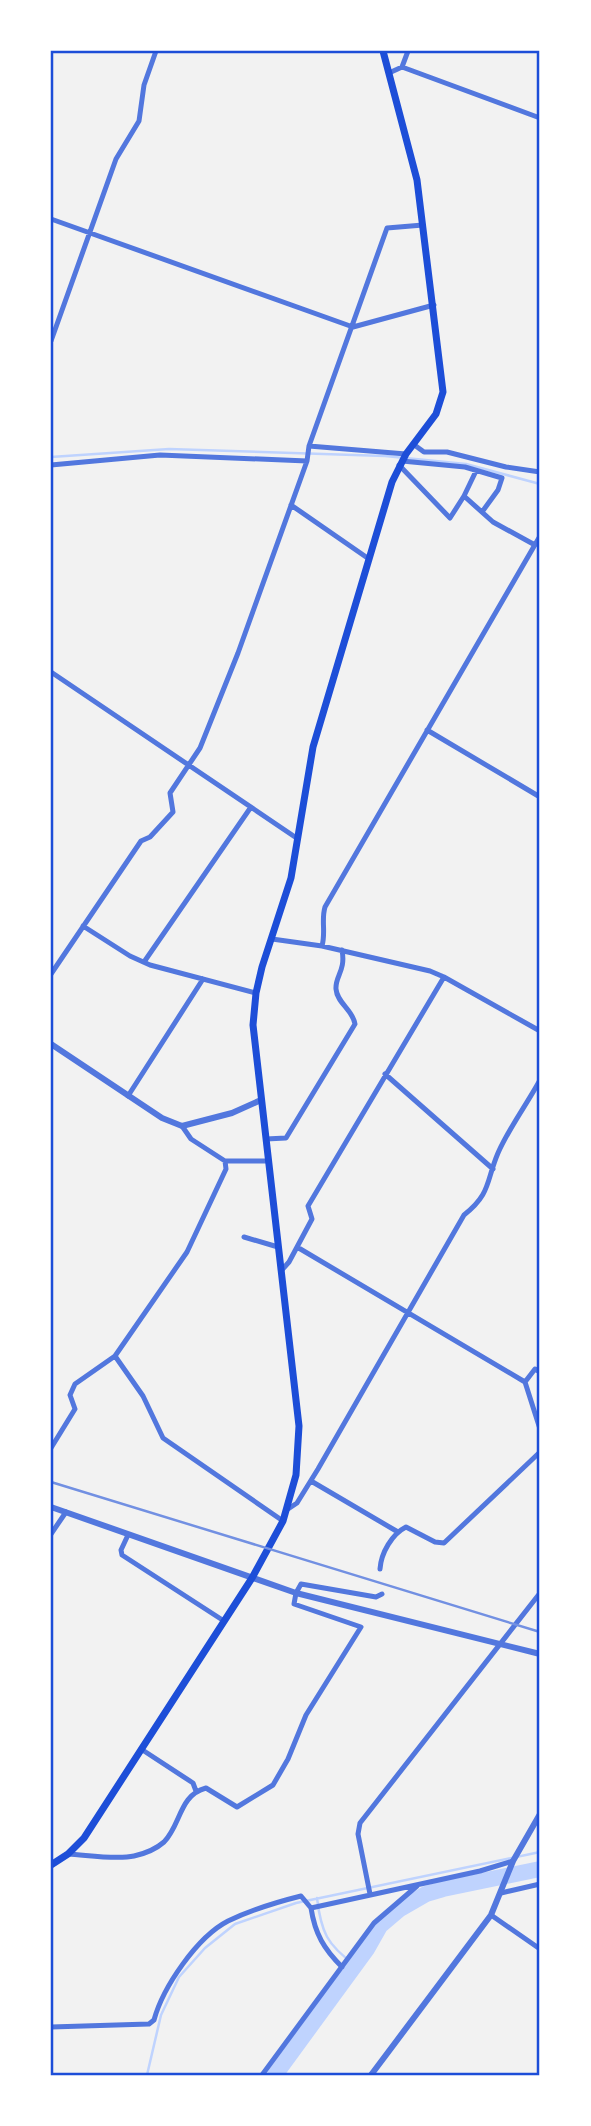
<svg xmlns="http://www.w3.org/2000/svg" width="591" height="2126" font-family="Manrope,sans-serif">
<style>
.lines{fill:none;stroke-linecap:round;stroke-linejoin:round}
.stream{stroke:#bfd3fe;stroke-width:2.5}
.river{stroke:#bfd3fe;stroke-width:16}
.minor{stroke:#5277de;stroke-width:5}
.tertiary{stroke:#5277de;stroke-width:6}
.secondary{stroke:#1d4ed8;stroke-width:7}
.rail{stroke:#7290e2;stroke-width:2.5}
.neatline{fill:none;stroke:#1d4ed8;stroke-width:2.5}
</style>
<rect width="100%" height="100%" fill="#f2f2f2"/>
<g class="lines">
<path class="stream" d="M 51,457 L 169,449 L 385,456 L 466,464 L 540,484
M 317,1898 C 321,1932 327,1945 355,1965
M 147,2075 L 161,2015 L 179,1977 L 205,1948 L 235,1924 L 296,1903 L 540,1852"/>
<path class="river" d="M 275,2075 L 367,1949 L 380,1926 L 400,1909 L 426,1894 L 443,1889 L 540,1869"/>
<path class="minor" d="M 402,67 L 408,51
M 389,73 L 402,67 L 540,118
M 51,219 L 353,327 L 434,305
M 51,341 L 116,159 L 139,121 L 144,85 L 156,51
M 413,444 L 424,452 L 447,452 L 506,467 L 540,472
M 309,446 L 387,228 L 423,225
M 402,461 L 465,467 L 502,478 L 498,490 L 482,512
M 51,465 L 160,455 L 307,461
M 399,465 L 450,518 L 464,496 L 493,522 L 535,545
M 464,496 L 476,471
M 291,505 L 369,559
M 51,672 L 298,839
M 427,730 L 540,797
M 83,926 L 130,956 L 150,965 L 256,993
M 272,939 L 322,946 L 430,971 L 444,977 L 540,1031
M 322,946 C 326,932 321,920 325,907 L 540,536
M 144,962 L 251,807
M 51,974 L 141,841 L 150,837 L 173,812 L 170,793 L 200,748 L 238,653 L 307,461 L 309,446 L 406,454
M 385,1074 L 493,1169
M 128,1096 L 203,979
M 266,1139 L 286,1138 L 355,1024 C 353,1010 337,1003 336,989 C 335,976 346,971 342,950
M 225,1161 L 268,1161
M 244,1237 L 278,1247
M 297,1247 L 525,1382
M 281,1271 L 289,1262 L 312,1219 L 308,1206 L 444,977
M 115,1356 L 143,1396 L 163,1438 L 283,1521
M 540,1372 L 535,1369 L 525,1382 L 540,1429
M 51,1448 L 75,1409 L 70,1395 L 75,1384 L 115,1356 L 187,1252 L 226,1169 L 225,1161 L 191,1139 L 182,1126
M 311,1481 L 398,1532
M 288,1509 L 297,1503 L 318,1469 L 464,1215 C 491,1194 486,1181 498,1153 C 509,1128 527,1104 540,1080
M 51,1534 L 66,1512
M 128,1535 L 121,1550 L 122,1555 L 224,1621
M 380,1569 C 381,1553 392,1534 406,1527 L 435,1542 L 444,1543 L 540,1452
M 141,1749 L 193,1783 L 196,1791
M 68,1854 C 87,1855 116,1860 134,1856 C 143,1854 156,1849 164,1842 C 181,1825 179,1795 206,1788 L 237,1807 L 273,1785 L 288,1759 L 306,1715 L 361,1627 L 294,1604 L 296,1593 L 301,1584 L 376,1597 L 382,1594
M 501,1893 L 540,1884
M 370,1894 L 358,1834 L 360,1823 L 540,1593
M 311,1908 C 315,1934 324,1949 342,1967
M 491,1915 L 540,1949
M 51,2027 L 149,2024 L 154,2020 C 163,1987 197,1937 228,1921 C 251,1910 277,1902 301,1896 L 311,1908 L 480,1871 L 513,1861
M 262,2075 L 374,1923 L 417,1886"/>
<path class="tertiary" d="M 51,1044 L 162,1118 L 182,1126 L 232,1113 L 261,1100
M 51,1507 L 296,1593 L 540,1654
M 371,2075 L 491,1915 L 513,1861 L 540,1814"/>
<path class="secondary" d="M 51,1865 L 68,1854 L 84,1838 L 252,1578 L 283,1521 L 296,1475 L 299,1426 L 253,1025 L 256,993 L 262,967 L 291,878 L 313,747 L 392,482 L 406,454 L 436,414 L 443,392 L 417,180 L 383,51"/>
<path class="rail" d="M 51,1482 L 540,1632"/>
</g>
<rect width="591" height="2126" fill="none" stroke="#ffffff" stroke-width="105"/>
<rect x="52" y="52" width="486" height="2022" class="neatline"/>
</svg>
